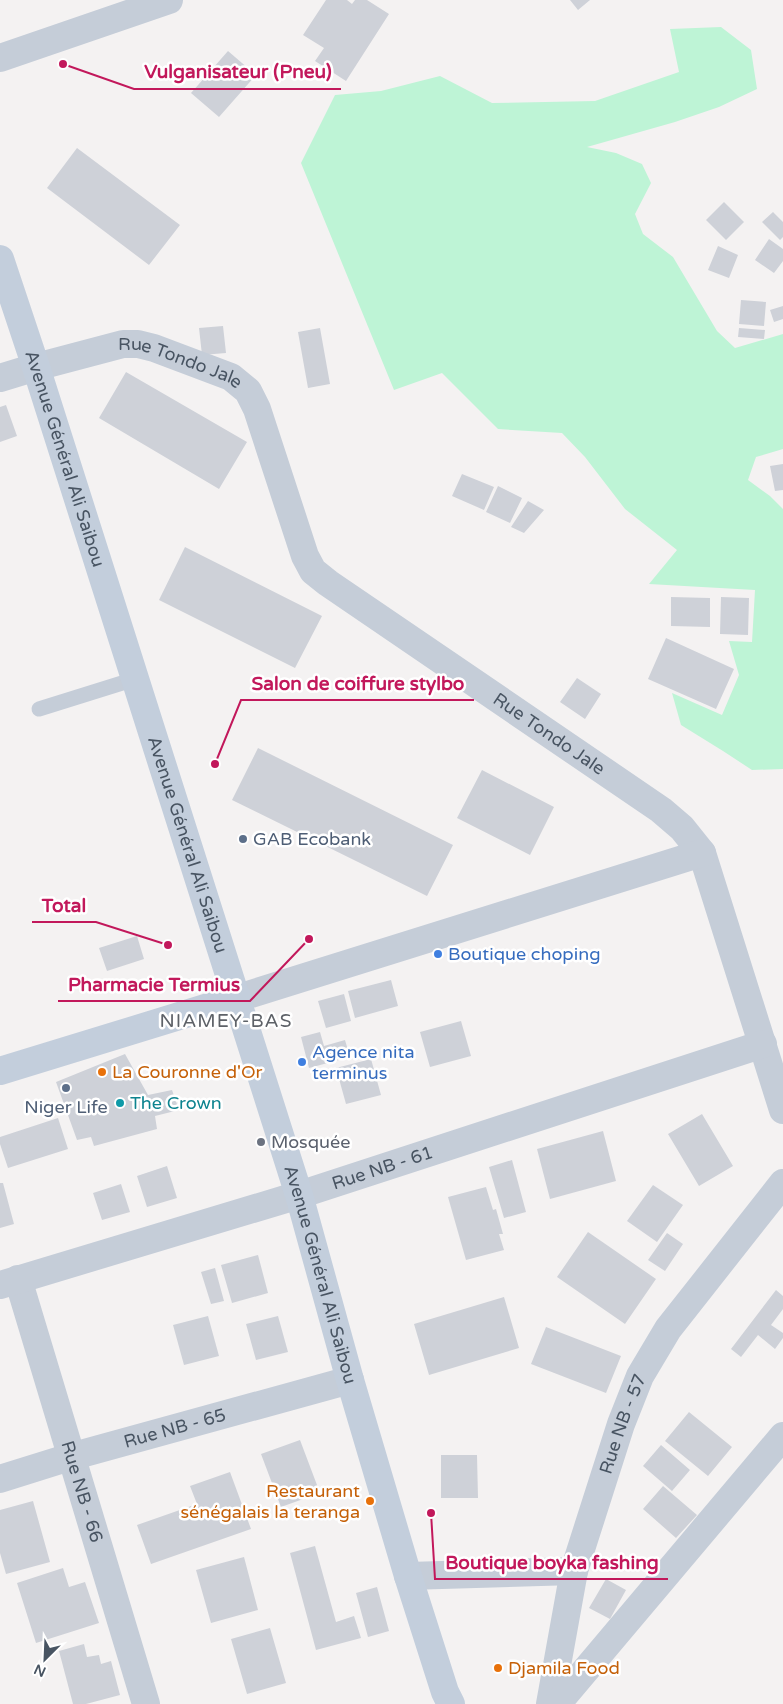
<svg xmlns="http://www.w3.org/2000/svg" width="783" height="1704" font-family="'Varela Round',sans-serif">
<style>
.green{fill:#bef4d6}
.building{fill:#ced1d8}
.lines{fill:none;stroke-linecap:round;stroke-linejoin:round}
.lane{stroke:#c5cdd8;stroke-width:15}
.street{stroke:#c5cdd8;stroke-width:28}
.secondary{stroke:#c3cedc;stroke-width:28}
.service-dot{fill:#5c6f8a;stroke:#fff;stroke-width:2}
.shop-dot{fill:#3f7fe0;stroke:#fff;stroke-width:2}
.food-dot{fill:#e8710a;stroke:#fff;stroke-width:2}
.culture-dot{fill:#0f9aa8;stroke:#fff;stroke-width:2}
.worship-dot{fill:#6b7280;stroke:#fff;stroke-width:2}
.labels{text-anchor:middle;dominant-baseline:central;stroke-width:5;stroke-linejoin:round;paint-order:stroke}
.street-label{font-size:18px;fill:#485462;stroke:#fff}
.service-label{font-size:18px;fill:#4e5e75;stroke:#fff;text-anchor:start}
.shop-label{font-size:18px;fill:#366cbe;stroke:#fff;text-anchor:start}
.food-label{font-size:18px;fill:#c56008;stroke:#fff;text-anchor:start}
.culture-label{font-size:18px;fill:#0d838f;stroke:#fff;text-anchor:start}
.worship-label{font-size:18px;fill:#5b616d;stroke:#fff;text-anchor:start}
.neighbourhood-label{font-size:19px;letter-spacing:1px;fill:#5e6268;stroke:#fff}
.leader{fill:none;stroke:#c2185b;stroke-width:2}
.callout-dot{fill:#c2185b;stroke:#fff;stroke-width:2}
.callout-label{font-size:19px;text-anchor:middle;font-weight:bold;fill:#c2185b;stroke:#fff;stroke-width:5;stroke-linejoin:round;paint-order:stroke}
</style>
<rect width="100%" height="100%" fill="#f4f2f2"/>
<path class="green" d="M 721,27 L 751,50 L 757,89 L 719,107 L 675,122 L 587,147 L 616,153 L 642,164 L 651,183 L 635,214 L 643,234 L 673,257 L 717,331 L 735,348 L 783,334 L 783,449 L 756,457 L 748,480 L 770,496 L 783,509 L 783,769 L 752,770 L 723,751 L 681,725 L 672,693 L 722,715 L 739,675 L 729,641 L 752,642 L 755,590 L 649,584 L 677,550 L 625,509 L 585,457 L 562,433 L 498,429 L 442,373 L 394,390 L 301,163 L 335,95 L 381,91 L 440,76 L 492,103 L 595,101 L 679,72 L 670,29 Z"/>
<path class="building" d="M 326,0 L 347,0 L 352,4 L 355,0 L 367,0 L 389,14 L 346,81 L 315,61 L 324,48 L 303,35 Z
M 570,0 L 590,0 L 578,10 Z
M 228,51 L 256,75 L 219,117 L 191,93 Z
M 77,148 L 180,225 L 149,265 L 47,188 Z
M 724,202 L 744,222 L 726,240 L 706,220 Z
M 773,212 L 783,222 L 783,237 L 780,240 L 762,222 Z
M 769,239 L 783,249 L 783,261 L 774,273 L 755,260 Z
M 718,246 L 738,255 L 729,278 L 708,270 Z
M 741,300 L 766,302 L 764,326 L 739,324 Z
M 783,306 L 783,319 L 774,322 L 770,310 Z
M 223,326 L 226,353 L 202,355 L 199,328 Z
M 320,328 L 330,384 L 308,388 L 298,332 Z
M 739,328 L 765,330 L 764,339 L 738,337 Z
M 126,372 L 247,442 L 219,489 L 99,418 Z
M 6,405 L 17,436 L 0,442 L 0,407 Z
M 783,464 L 783,490 L 775,491 L 770,466 Z
M 462,474 L 494,487 L 484,510 L 452,496 Z
M 498,486 L 522,498 L 510,523 L 486,512 Z
M 528,501 L 544,510 L 524,533 L 511,527 Z
M 185,547 L 322,616 L 295,668 L 159,600 Z
M 671,597 L 710,598 L 710,627 L 671,626 Z
M 721,597 L 749,598 L 748,635 L 720,634 Z
M 666,638 L 734,669 L 716,709 L 648,679 Z
M 577,678 L 601,694 L 585,719 L 560,702 Z
M 258,748 L 453,845 L 427,896 L 232,800 Z
M 482,770 L 554,807 L 530,855 L 457,818 Z
M 137,936 L 144,959 L 107,971 L 99,948 Z
M 391,980 L 398,1006 L 355,1018 L 348,991 Z
M 344,994 L 351,1021 L 326,1028 L 318,1001 Z
M 461,1021 L 471,1056 L 430,1067 L 420,1032 Z
M 320,1032 L 324,1046 L 345,1040 L 350,1057 L 309,1068 L 301,1037 Z
M 125,1054 L 148,1095 L 172,1090 L 179,1110 L 155,1116 L 157,1129 L 94,1146 L 91,1137 L 77,1140 L 56,1082 Z
M 371,1059 L 381,1095 L 346,1104 L 336,1068 Z
M 702,1114 L 733,1166 L 699,1186 L 668,1134 Z
M 58,1118 L 68,1149 L 8,1168 L 0,1144 L 0,1137 Z
M 603,1131 L 616,1181 L 550,1199 L 537,1149 Z
M 512,1160 L 526,1212 L 504,1218 L 489,1167 Z
M 167,1166 L 177,1198 L 147,1207 L 137,1176 Z
M 0,1183 L 3,1183 L 14,1224 L 0,1228 Z
M 121,1184 L 130,1212 L 102,1220 L 93,1193 Z
M 653,1185 L 683,1205 L 657,1242 L 627,1221 Z
M 486,1187 L 493,1210 L 496,1209 L 503,1234 L 499,1234 L 504,1250 L 466,1260 L 448,1197 Z
M 588,1232 L 656,1279 L 625,1324 L 557,1277 Z
M 667,1233 L 683,1244 L 665,1271 L 648,1260 Z
M 258,1255 L 268,1293 L 232,1303 L 221,1265 Z
M 215,1268 L 224,1301 L 211,1304 L 201,1272 Z
M 776,1290 L 783,1296 L 783,1309 L 771,1325 L 783,1333 L 783,1338 L 775,1349 L 758,1335 L 741,1357 L 731,1349 Z
M 504,1297 L 519,1348 L 429,1375 L 414,1324 Z
M 208,1316 L 219,1356 L 184,1365 L 173,1325 Z
M 278,1316 L 288,1352 L 256,1360 L 246,1324 Z
M 546,1327 L 621,1356 L 606,1393 L 531,1364 Z
M 689,1412 L 732,1447 L 708,1476 L 665,1441 Z
M 300,1440 L 320,1493 L 281,1507 L 261,1454 Z
M 661,1445 L 690,1470 L 672,1491 L 643,1466 Z
M 441,1455 L 477,1455 L 478,1498 L 441,1498 Z
M 230,1472 L 251,1529 L 151,1564 L 137,1525 L 197,1504 L 190,1486 Z
M 663,1486 L 697,1515 L 676,1538 L 643,1509 Z
M 33,1501 L 50,1562 L 6,1574 L 0,1553 L 0,1510 Z
M 315,1546 L 336,1622 L 354,1616 L 361,1638 L 316,1650 L 290,1553 Z
M 244,1557 L 258,1610 L 211,1623 L 196,1570 Z
M 63,1568 L 69,1587 L 85,1582 L 99,1623 L 36,1643 L 17,1583 Z
M 606,1579 L 626,1590 L 610,1619 L 589,1608 Z
M 377,1587 L 389,1631 L 368,1637 L 356,1593 Z
M 270,1628 L 286,1683 L 247,1694 L 231,1639 Z
M 84,1644 L 87,1657 L 99,1655 L 101,1664 L 111,1661 L 120,1695 L 86,1704 L 73,1704 L 59,1651 Z"/>
<g class="lines">
<path class="lane" d="M 39,709 L 135,679"/>
<g class="street">
<path d="M 0,58 L 169,0"/>
<path id="s1" d="M 0,378 L 36,367 L 123,344 L 138,344 L 154,348 L 231,377 L 248,391 L 257,409 L 305,556 L 313,571 L 328,583 L 661,810 L 682,828 L 702,853 L 783,1110"/>
<path d="M 238,998 L 702,853"/>
<path id="s2" d="M 18,1279 L 146,1704"/>
<path id="s3" d="M 0,1285 L 299,1195 L 763,1044"/>
<path id="s4" d="M 0,1479 L 70,1457 L 350,1380"/>
<path d="M 408,1576 L 574,1571"/>
<path id="s5" d="M 550,1704 L 574,1571 L 621,1424 L 640,1376 L 668,1329 L 783,1183"/>
<path d="M 557,1704 L 783,1436"/>
</g>
<g class="secondary">
<path id="s6" d="M 0,259 L 36,367 L 299,1195 L 350,1380 L 408,1576 L 445,1692 L 451,1704"/>
<path d="M 0,1071 L 238,998"/>
</g>
</g>
<g class="service-dot">
<circle cx="243" cy="839" r="5"/>
<circle cx="66" cy="1088" r="5"/>
</g>
<g class="shop-dot">
<circle cx="438" cy="954" r="5"/>
<circle cx="302" cy="1062" r="5"/>
</g>
<g class="food-dot">
<circle cx="102" cy="1072" r="5"/>
<circle cx="370" cy="1501" r="5"/>
<circle cx="498" cy="1668" r="5"/>
</g>
<circle class="culture-dot" cx="120" cy="1103" r="5"/>
<circle class="worship-dot" cx="261" cy="1142" r="5"/>
<g class="labels">
<g class="street-label">
<text stroke="none"><textPath href="#s1" startOffset="188">Rue Tondo Jale</textPath></text>
<text stroke="none"><textPath href="#s6" startOffset="210">Avenue Général Ali Saibou</textPath></text>
<text stroke="none"><textPath href="#s1" startOffset="742">Rue Tondo Jale</textPath></text>
<text stroke="none"><textPath href="#s6" startOffset="615">Avenue Général Ali Saibou</textPath></text>
<text stroke="none"><textPath href="#s3" startOffset="400">Rue NB - 61</textPath></text>
<text stroke="none"><textPath href="#s6" startOffset="1065">Avenue Général Ali Saibou</textPath></text>
<text stroke="none"><textPath href="#s5" startOffset="290">Rue NB - 57</textPath></text>
<text stroke="none"><textPath href="#s4" startOffset="182">Rue NB - 65</textPath></text>
<text stroke="none"><textPath href="#s2" startOffset="222">Rue NB - 66</textPath></text>
</g>
<g class="service-label">
<text x="253" y="839">GAB Ecobank</text>
<text x="66" y="1107" text-anchor="middle">Niger Life</text>
</g>
<g class="shop-label">
<text x="448" y="954">Boutique choping</text>
<text x="312" y="1052">Agence nita<tspan x="312" dy="21">terminus</tspan></text>
</g>
<g class="food-label">
<text x="112" y="1072">La Couronne d'Or</text>
<text x="360" y="1491" text-anchor="end">Restaurant<tspan x="360" dy="21">sénégalais la teranga</tspan></text>
<text x="508" y="1668">Djamila Food</text>
</g>
<g class="culture-label">
<text x="130" y="1103">The Crown</text>
</g>
<g class="worship-label">
<text x="271" y="1142">Mosquée</text>
</g>
<g class="neighbourhood-label">
<text x="226" y="1021">NIAMEY-BAS</text>
</g>
</g>
<path class="leader" d="M63 64L134 89H341M215 764L241 700H474M168 945L96 922H32M309 939L250 1001H58M431 1513L435 1579H668"/>
<g class="callout-dot">
<circle cx="63" cy="64" r="5"/>
<circle cx="215" cy="764" r="5"/>
<circle cx="168" cy="945" r="5"/>
<circle cx="309" cy="939" r="5"/>
<circle cx="431" cy="1513" r="5"/>
</g>
<g class="callout-label">
<text x="238" y="78">Vulganisateur (Pneu)</text>
<text x="358" y="690">Salon de coiffure stylbo</text>
<text x="64" y="912">Total</text>
<text x="154" y="991">Pharmacie Termius</text>
<text x="552" y="1569">Boutique boyka fashing</text>
</g>
<g transform="translate(45 1659) rotate(204)" stroke="#ffffff" stroke-width="4" paint-order="stroke">
<path d="M0-4L9 19L0 12L-9 19Z" fill="#485462"/>
<text y="-8" font-size="14" font-weight="bold" text-anchor="middle" fill="#485462">N</text>
</g>
</svg>
